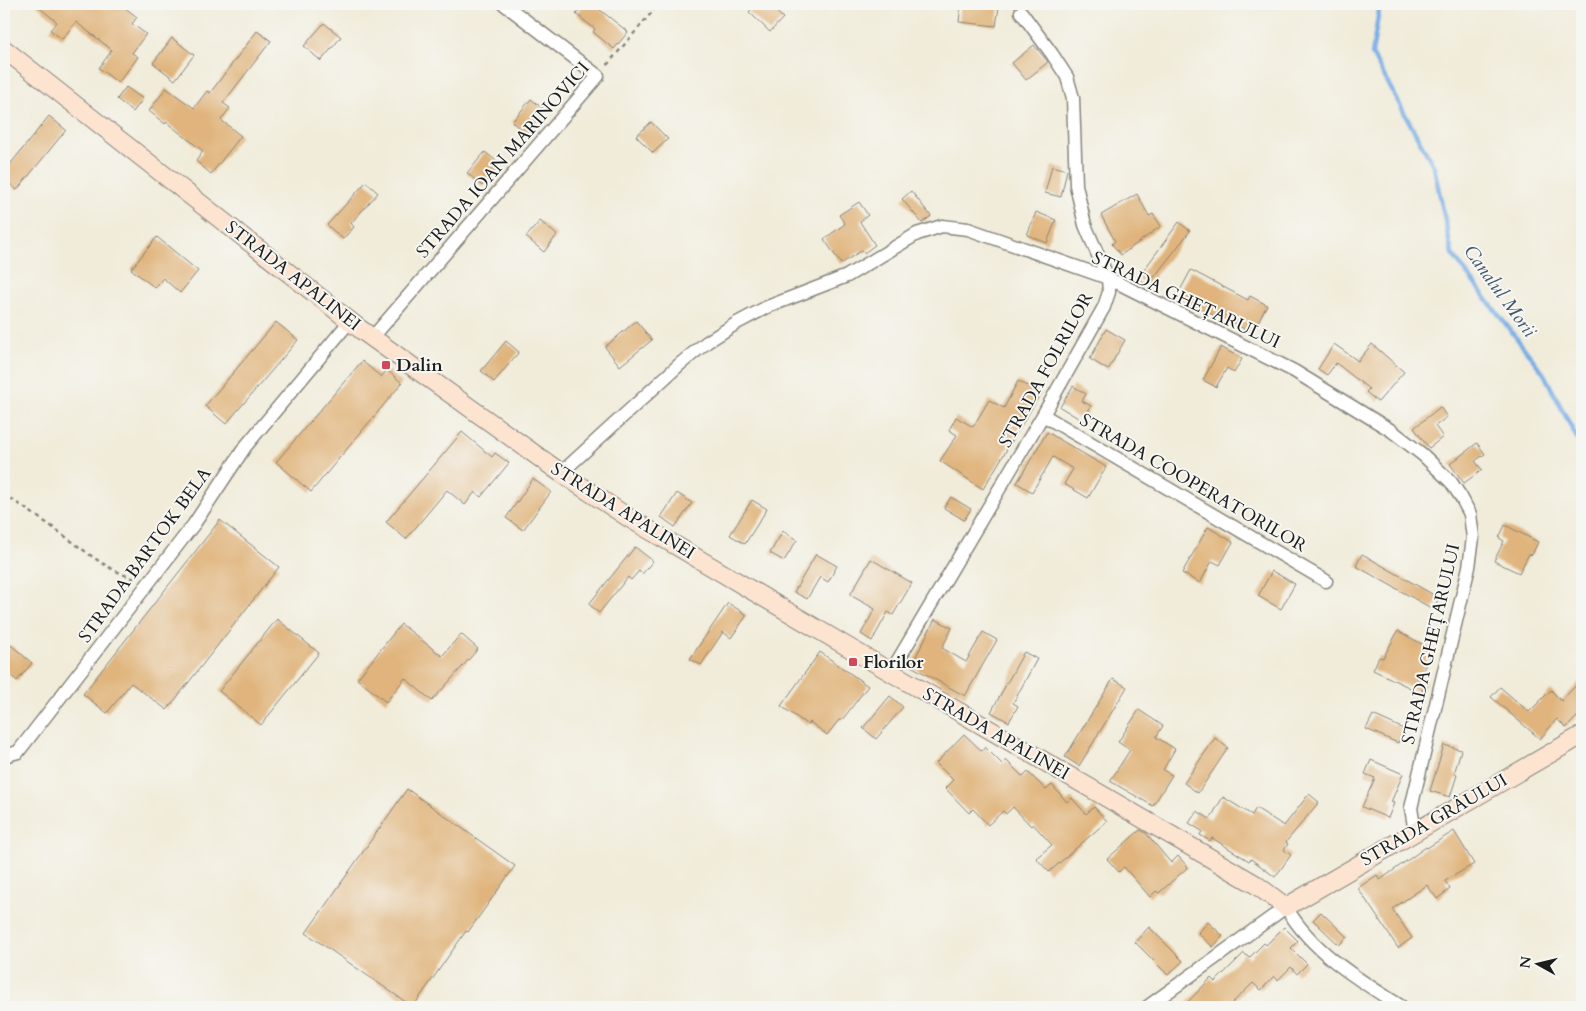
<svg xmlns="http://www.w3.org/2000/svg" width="1586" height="1011" font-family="Cardo,serif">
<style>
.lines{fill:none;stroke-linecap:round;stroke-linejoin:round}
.stream{stroke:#79aee6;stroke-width:4.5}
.building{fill:#e0b47b}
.street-casing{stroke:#86847b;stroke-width:15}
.secondary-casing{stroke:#86847b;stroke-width:20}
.path{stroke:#86847b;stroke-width:2.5;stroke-dasharray:4 4;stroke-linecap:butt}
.street{stroke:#fff;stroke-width:12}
.secondary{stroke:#fde4d1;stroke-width:18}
.poi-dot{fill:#d1495b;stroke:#f6f6f2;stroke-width:2}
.labels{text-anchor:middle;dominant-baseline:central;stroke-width:4;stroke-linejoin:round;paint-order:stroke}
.street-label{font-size:18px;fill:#1c1c1c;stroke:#f6f6f2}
.poi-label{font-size:18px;font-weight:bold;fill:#1c1c1c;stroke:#f6f6f2;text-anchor:start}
.water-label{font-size:19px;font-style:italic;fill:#41566d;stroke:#f6f6f2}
</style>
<rect width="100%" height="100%" fill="#f6f6f2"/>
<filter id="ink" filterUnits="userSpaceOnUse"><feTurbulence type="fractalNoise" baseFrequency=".02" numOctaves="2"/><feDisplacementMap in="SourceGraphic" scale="10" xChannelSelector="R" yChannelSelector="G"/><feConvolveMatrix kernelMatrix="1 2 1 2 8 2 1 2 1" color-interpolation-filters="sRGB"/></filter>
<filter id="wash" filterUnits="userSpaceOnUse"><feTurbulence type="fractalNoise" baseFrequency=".0096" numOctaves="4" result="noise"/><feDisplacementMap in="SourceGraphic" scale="20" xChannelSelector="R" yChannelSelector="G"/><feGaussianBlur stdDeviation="1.12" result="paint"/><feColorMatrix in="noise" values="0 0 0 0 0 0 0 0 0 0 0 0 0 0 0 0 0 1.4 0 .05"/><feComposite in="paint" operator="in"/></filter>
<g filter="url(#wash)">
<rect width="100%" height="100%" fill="#f1ecda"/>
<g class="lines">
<path class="stream" d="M 1380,4 L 1372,54 L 1434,167 L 1452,254 L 1544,374 L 1582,448"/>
</g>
<g id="blocks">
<path class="building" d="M 35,4 L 120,4 L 137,17 L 132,24 L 146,34 L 132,53 L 138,57 L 118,83 L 99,68 L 112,50 L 76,22 L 62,39 L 50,30 L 57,22 Z
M 584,4 L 605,4 L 600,10 L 628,32 L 614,49 L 593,32 L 595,29 L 576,14 Z
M 756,4 L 768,4 L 783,18 L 770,32 L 749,12 Z
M 961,4 L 999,7 L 996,26 L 959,22 Z
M 324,23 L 341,37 L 321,61 L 304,46 Z
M 257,31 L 271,41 L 223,103 L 230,108 L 221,120 L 241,136 L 211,174 L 196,161 L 203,151 L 166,122 L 165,124 L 149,111 L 166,88 L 194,108 L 207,91 L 210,93 Z
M 172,38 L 194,55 L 175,80 L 153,63 Z
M 1034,45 L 1048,62 L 1026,80 L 1012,63 Z
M 126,87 L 143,99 L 133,112 L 117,99 Z
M 531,99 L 545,110 L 526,134 L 512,122 Z
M 49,116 L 66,130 L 17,190 L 4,179 L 4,172 Z
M 651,122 L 668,139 L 653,153 L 636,136 Z
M 485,152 L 500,164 L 482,186 L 467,173 Z
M 1052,166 L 1067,170 L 1061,197 L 1045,193 Z
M 366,182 L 378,193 L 351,223 L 354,227 L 343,239 L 327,225 Z
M 911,191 L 931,216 L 922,223 L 902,199 Z
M 1137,194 L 1149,216 L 1153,214 L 1161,226 L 1121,255 L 1112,244 L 1115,241 L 1101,215 Z
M 859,202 L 868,215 L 860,222 L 875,245 L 864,253 L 862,250 L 841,264 L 824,239 L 845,224 L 839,215 Z
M 1036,212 L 1056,220 L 1047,243 L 1027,235 Z
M 540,221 L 557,235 L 544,252 L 526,237 Z
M 1179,222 L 1190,231 L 1148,285 L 1138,278 Z
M 157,237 L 198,271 L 180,293 L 163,278 L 155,288 L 131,269 Z
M 1191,270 L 1248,300 L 1250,296 L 1267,305 L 1252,333 L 1216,314 L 1215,316 L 1177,296 Z
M 636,321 L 652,340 L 620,366 L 605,347 Z
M 276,322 L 298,340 L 226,424 L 205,406 Z
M 1106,329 L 1125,340 L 1108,370 L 1090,359 Z
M 506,341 L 519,352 L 494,382 L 481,371 Z
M 1334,344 L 1358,361 L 1372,344 L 1404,372 L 1378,402 L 1366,392 L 1369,389 L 1336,363 L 1327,375 L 1318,369 Z
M 1221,347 L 1242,359 L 1234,373 L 1227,368 L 1216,387 L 1203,380 Z
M 362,361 L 381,377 L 387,370 L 402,383 L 311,492 L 276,462 Z
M 1018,381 L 1041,393 L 983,489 L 940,461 L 957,435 L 949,430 L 956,417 L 973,427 L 989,400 L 1004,408 Z
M 1073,386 L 1086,394 L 1082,401 L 1091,406 L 1083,421 L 1060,407 Z
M 1440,407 L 1447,417 L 1435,426 L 1443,437 L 1429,448 L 1414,428 Z
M 462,432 L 492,457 L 495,453 L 509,463 L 481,497 L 475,492 L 465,505 L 447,490 L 406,539 L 386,522 Z
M 1047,432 L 1106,467 L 1088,498 L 1064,484 L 1073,469 L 1053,457 L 1032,492 L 1017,483 Z
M 1477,443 L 1485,454 L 1475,461 L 1482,470 L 1464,483 L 1450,464 Z
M 533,479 L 551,492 L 523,530 L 506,518 Z
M 677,493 L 692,503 L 675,527 L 661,517 Z
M 951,497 L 971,509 L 964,520 L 944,508 Z
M 752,500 L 767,509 L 745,544 L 730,535 Z
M 220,520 L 279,567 L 167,710 L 131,683 L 107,713 L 83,694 Z
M 1505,525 L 1538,542 L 1532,555 L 1529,554 L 1519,573 L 1494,561 L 1504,541 L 1499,538 Z
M 1208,527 L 1233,542 L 1220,565 L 1212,561 L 1200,583 L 1182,573 Z
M 783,531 L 797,540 L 784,561 L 770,553 Z
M 635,547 L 653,561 L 642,574 L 639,571 L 631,580 L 628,577 L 599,613 L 589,604 Z
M 816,554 L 837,566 L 828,582 L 820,577 L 807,599 L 794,592 Z
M 1362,554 L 1439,598 L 1433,609 L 1356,566 Z
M 871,559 L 912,583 L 893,615 L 888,612 L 872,641 L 861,634 L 875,609 L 850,595 Z
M 1272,571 L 1295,584 L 1281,609 L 1258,596 Z
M 728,603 L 747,615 L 731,638 L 723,632 L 701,665 L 690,659 Z
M 277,619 L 319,653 L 261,725 L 219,691 Z
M 935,619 L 952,628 L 942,648 L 966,662 L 983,632 L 997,640 L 965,696 L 911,666 Z
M 401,624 L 442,656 L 461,634 L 478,649 L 432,701 L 405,678 L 386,702 L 357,679 Z
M 1398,631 L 1433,650 L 1420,676 L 1427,680 L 1421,693 L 1373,670 L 1379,657 L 1383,658 Z
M 11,645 L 32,663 L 17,681 L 4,669 L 4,653 Z
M 820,652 L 868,686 L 842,720 L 839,720 L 827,735 L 810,722 L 808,725 L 781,706 Z
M 1024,652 L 1037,659 L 1013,703 L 1018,706 L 1009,722 L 991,712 Z
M 1113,679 L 1127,687 L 1079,766 L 1065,757 Z
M 1582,679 L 1582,712 L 1566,728 L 1557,719 L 1540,739 L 1491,697 L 1500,687 L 1529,712 L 1551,690 L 1561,701 Z
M 890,696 L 903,707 L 876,739 L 863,728 Z
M 1139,710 L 1163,726 L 1156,737 L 1175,749 L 1163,770 L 1172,775 L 1153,806 L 1110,781 L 1130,750 L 1118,742 Z
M 1373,715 L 1404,729 L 1398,743 L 1366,729 Z
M 964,734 L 982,751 L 985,747 L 1002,764 L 1006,760 L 1023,777 L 1028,772 L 1046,790 L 1052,785 L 1067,802 L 1072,798 L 1086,814 L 1094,807 L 1107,821 L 1049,872 L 1036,858 L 1052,845 L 1033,824 L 1031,826 L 1013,807 L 1006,814 L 1003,811 L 988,825 L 973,809 L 969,813 L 945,788 L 953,780 L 936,763 Z
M 1215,738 L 1228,748 L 1198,793 L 1184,783 Z
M 1444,745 L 1461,750 L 1454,774 L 1457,775 L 1450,797 L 1430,791 Z
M 1371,760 L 1403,774 L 1391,802 L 1394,803 L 1388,818 L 1362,807 L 1375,778 L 1365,774 Z
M 407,789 L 515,866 L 468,932 L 466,931 L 413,1007 L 306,933 Z
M 1309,794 L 1319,802 L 1286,842 L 1288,844 L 1284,850 L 1291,855 L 1275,877 L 1251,859 L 1249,861 L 1212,838 L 1210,841 L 1200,835 L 1202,831 L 1189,823 L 1197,811 L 1210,819 L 1223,797 L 1252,815 L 1256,808 L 1284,826 Z
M 1140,830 L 1146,833 L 1171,863 L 1178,856 L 1188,867 L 1159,893 L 1156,891 L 1150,897 L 1124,867 L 1119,872 L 1107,859 Z
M 1454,831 L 1474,864 L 1445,881 L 1450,889 L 1437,899 L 1427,885 L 1392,909 L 1412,938 L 1398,948 L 1358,888 L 1377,875 L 1380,880 L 1426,847 L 1427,848 Z
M 1321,912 L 1347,937 L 1339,945 L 1313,920 Z
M 1208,922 L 1223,936 L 1213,947 L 1198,933 Z
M 1149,927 L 1183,961 L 1168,975 L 1135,942 Z
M 1284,927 L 1298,941 L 1291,948 L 1307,964 L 1297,974 L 1291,967 L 1278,980 L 1274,976 L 1261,990 L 1253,983 L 1228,1007 L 1183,1007 L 1211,978 L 1215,982 L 1244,953 L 1249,958 L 1264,943 L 1266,945 Z"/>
</g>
</g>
<g filter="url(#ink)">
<use href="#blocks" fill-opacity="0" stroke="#86847b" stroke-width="1"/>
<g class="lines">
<g class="street-casing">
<path id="street" d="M 372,338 L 598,76 L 504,4
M 1043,415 L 1326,581
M 561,473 L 680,364 L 707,342 L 737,323 L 767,307 L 847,276 L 917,234 L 942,226 L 968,229 L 1108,278 L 1294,371 L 1392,431 L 1423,455 L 1451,482 L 1461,497 L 1470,514 L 1473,538 L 1469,567 L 1411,808 L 1415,832
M 891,672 L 1043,415 L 1104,307 L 1109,292 L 1108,278 L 1085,225 L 1076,185 L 1073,98 L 1067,77 L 1052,54 L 1021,12
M 4,756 L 18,752 L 194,524 L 245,447 L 350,321
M 1147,1007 L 1286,907 C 1312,952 1359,980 1402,1007"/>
</g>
<g class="secondary-casing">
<path id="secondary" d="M 4,49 L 360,329 L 561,473 L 629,518 L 858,653 L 1255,884 L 1286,907 L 1582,735"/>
</g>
<path class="path" d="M 607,65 L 659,4
M 4,494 C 23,507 43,520 62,534 C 88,553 104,568 135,579"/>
<use href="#street" class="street"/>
<use href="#secondary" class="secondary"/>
</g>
</g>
<g class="poi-dot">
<rect x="381" y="360" width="10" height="10" rx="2.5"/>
<rect x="848" y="657" width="10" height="10" rx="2.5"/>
</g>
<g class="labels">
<g class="street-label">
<text transform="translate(503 160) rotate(-49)">STRADA IOAN MARINOVICI</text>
<text transform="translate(293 276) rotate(38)">STRADA APALINEI</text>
<text transform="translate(1186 300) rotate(25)">STRADA GHEȚARULUI</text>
<text transform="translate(1046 370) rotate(-61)">STRADA FOLRILOR</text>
<text transform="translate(1193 483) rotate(30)">STRADA COOPERATORILOR</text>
<text transform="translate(623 511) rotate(32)">STRADA APALINEI</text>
<text transform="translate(145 555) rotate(-54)">STRADA BARTOK BELA</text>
<text transform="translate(1431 644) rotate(-77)">STRADA GHEȚARULUI</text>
<text transform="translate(996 734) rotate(30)">STRADA APALINEI</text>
<text transform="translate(1434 820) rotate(-30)">STRADA GRÂULUI</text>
</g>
<g class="poi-label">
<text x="396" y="365">Dalin</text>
<text x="863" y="662">Florilor</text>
</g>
<g class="water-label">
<text transform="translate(1500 291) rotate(54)">Canalul Morii</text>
</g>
</g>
<rect width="1586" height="1011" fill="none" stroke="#f6f6f2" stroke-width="20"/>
<g transform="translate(1538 964) rotate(278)" stroke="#f6f6f2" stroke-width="4" paint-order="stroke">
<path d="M0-4L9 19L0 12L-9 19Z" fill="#1c1c1c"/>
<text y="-8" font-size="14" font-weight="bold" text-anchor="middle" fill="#1c1c1c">N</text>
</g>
</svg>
